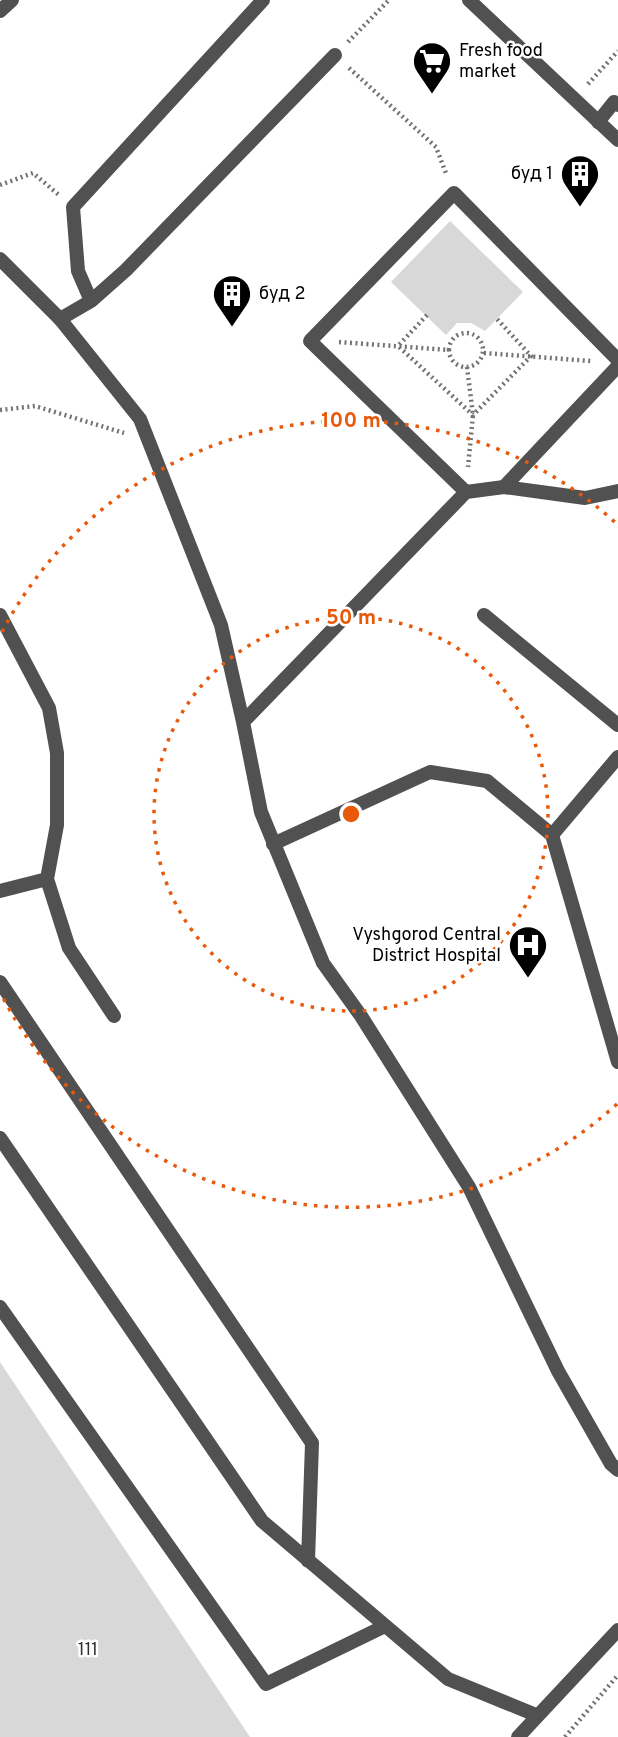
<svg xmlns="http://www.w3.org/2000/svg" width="618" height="1737" font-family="Overpass,sans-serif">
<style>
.green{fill:#d8d8d8}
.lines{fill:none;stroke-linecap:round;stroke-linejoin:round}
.path{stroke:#737373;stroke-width:4.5;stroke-dasharray:2 3.5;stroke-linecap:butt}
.lane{stroke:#515151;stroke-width:14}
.street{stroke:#515151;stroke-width:14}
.ring{fill:none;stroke:#e8590c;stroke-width:3.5;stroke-dasharray:3.5 7}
.labels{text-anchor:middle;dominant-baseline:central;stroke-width:5;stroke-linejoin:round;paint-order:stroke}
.poi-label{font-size:18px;fill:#000;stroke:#fff;text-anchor:start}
.park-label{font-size:18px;fill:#2f2f2f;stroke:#fff}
.centre{fill:#e8590c;stroke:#fff;stroke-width:3.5}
.ring-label{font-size:21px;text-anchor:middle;font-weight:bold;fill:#e8590c;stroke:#fff;stroke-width:5;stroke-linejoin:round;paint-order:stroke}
</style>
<rect width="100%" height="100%" fill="#fff"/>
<path class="green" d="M 450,221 L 523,292 L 485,331 L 471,323 L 457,323 L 446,335 L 391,282 Z
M 0,1362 L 250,1737 L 0,1737 Z"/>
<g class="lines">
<path class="path" d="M 348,42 L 389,0
M 349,68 L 436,147 L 447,176
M 588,84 L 618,51
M 0,185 L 33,173 L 59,195
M 427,315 L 398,346 L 473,415 L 531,356 L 497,319
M449 350a17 17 0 1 1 34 0a17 17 0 1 1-34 0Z
M 339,342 L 449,350
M 484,353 L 591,361
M 467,367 L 473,415 L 468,467
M 0,410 L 35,406 L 124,433
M 565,1737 L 618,1675"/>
<path class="lane" d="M 0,11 L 12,0
M 598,122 L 614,102 L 618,105
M 91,301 L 126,270 L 335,55
M 60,319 L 91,301 L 78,271 L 73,207 L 263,0
M 504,487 L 618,366
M 466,492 L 310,341 L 454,193 L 618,360
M 0,615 L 49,708 L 57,753 L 57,825 L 47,879 L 0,891
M 484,615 L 618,725
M 552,835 L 618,757
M 273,844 L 430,772 L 487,781 L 552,835 L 618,1062
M 47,879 L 69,948 L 114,1016
M 0,982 L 312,1443 L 308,1561
M 0,1138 L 262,1521 L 448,1679 L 536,1715
M 0,1307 L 266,1684 L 385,1626"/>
<path class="street" d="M 469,0 L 618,140
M 0,259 L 60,319 L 140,419 L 221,625 L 243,722
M 618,491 L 585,498 L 504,487 L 466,492 L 243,722 L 261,812 L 323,963 L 361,1016 L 469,1187 L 558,1371 L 611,1464 L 618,1470
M 518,1737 L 618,1630"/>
</g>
<g class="ring">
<circle cx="351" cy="814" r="197"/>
<path d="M617 1104A394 394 0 0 1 2 996M2 632A394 394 0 0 1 617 524"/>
</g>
<defs>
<g id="supermarket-pin" transform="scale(2.0125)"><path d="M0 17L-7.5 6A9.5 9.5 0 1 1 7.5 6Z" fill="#000" stroke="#fff"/><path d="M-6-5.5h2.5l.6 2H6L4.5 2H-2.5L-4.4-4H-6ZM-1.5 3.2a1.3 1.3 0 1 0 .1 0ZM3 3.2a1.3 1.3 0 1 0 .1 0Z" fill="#fff"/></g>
<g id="building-pin" transform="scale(2.0125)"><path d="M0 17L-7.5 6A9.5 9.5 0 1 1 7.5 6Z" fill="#000" stroke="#fff"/><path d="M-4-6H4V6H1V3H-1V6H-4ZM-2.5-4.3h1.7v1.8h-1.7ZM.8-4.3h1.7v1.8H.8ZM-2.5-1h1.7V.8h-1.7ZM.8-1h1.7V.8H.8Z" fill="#fff"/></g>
<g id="hospital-pin" transform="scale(2.0125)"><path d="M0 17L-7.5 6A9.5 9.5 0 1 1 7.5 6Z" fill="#000" stroke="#fff"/><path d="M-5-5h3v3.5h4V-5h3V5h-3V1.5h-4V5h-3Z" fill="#fff"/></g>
</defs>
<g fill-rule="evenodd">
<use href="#supermarket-pin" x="432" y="61"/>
<use href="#building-pin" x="580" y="174"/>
<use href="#building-pin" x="232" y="294"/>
<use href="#hospital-pin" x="528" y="945"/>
</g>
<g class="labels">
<g class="poi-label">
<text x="459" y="51">Fresh food<tspan x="459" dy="21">market</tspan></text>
<text x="553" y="174" text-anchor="end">буд 1</text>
<text x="259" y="294">буд 2</text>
<text x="501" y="935" text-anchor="end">Vyshgorod Central<tspan x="501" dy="21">District Hospital</tspan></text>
</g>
<g class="park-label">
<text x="88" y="1650">111</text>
</g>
</g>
<circle cx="351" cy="814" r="10" class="centre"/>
<g class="ring-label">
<text x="351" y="427">100 m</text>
<text x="351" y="624">50 m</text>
</g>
</svg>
